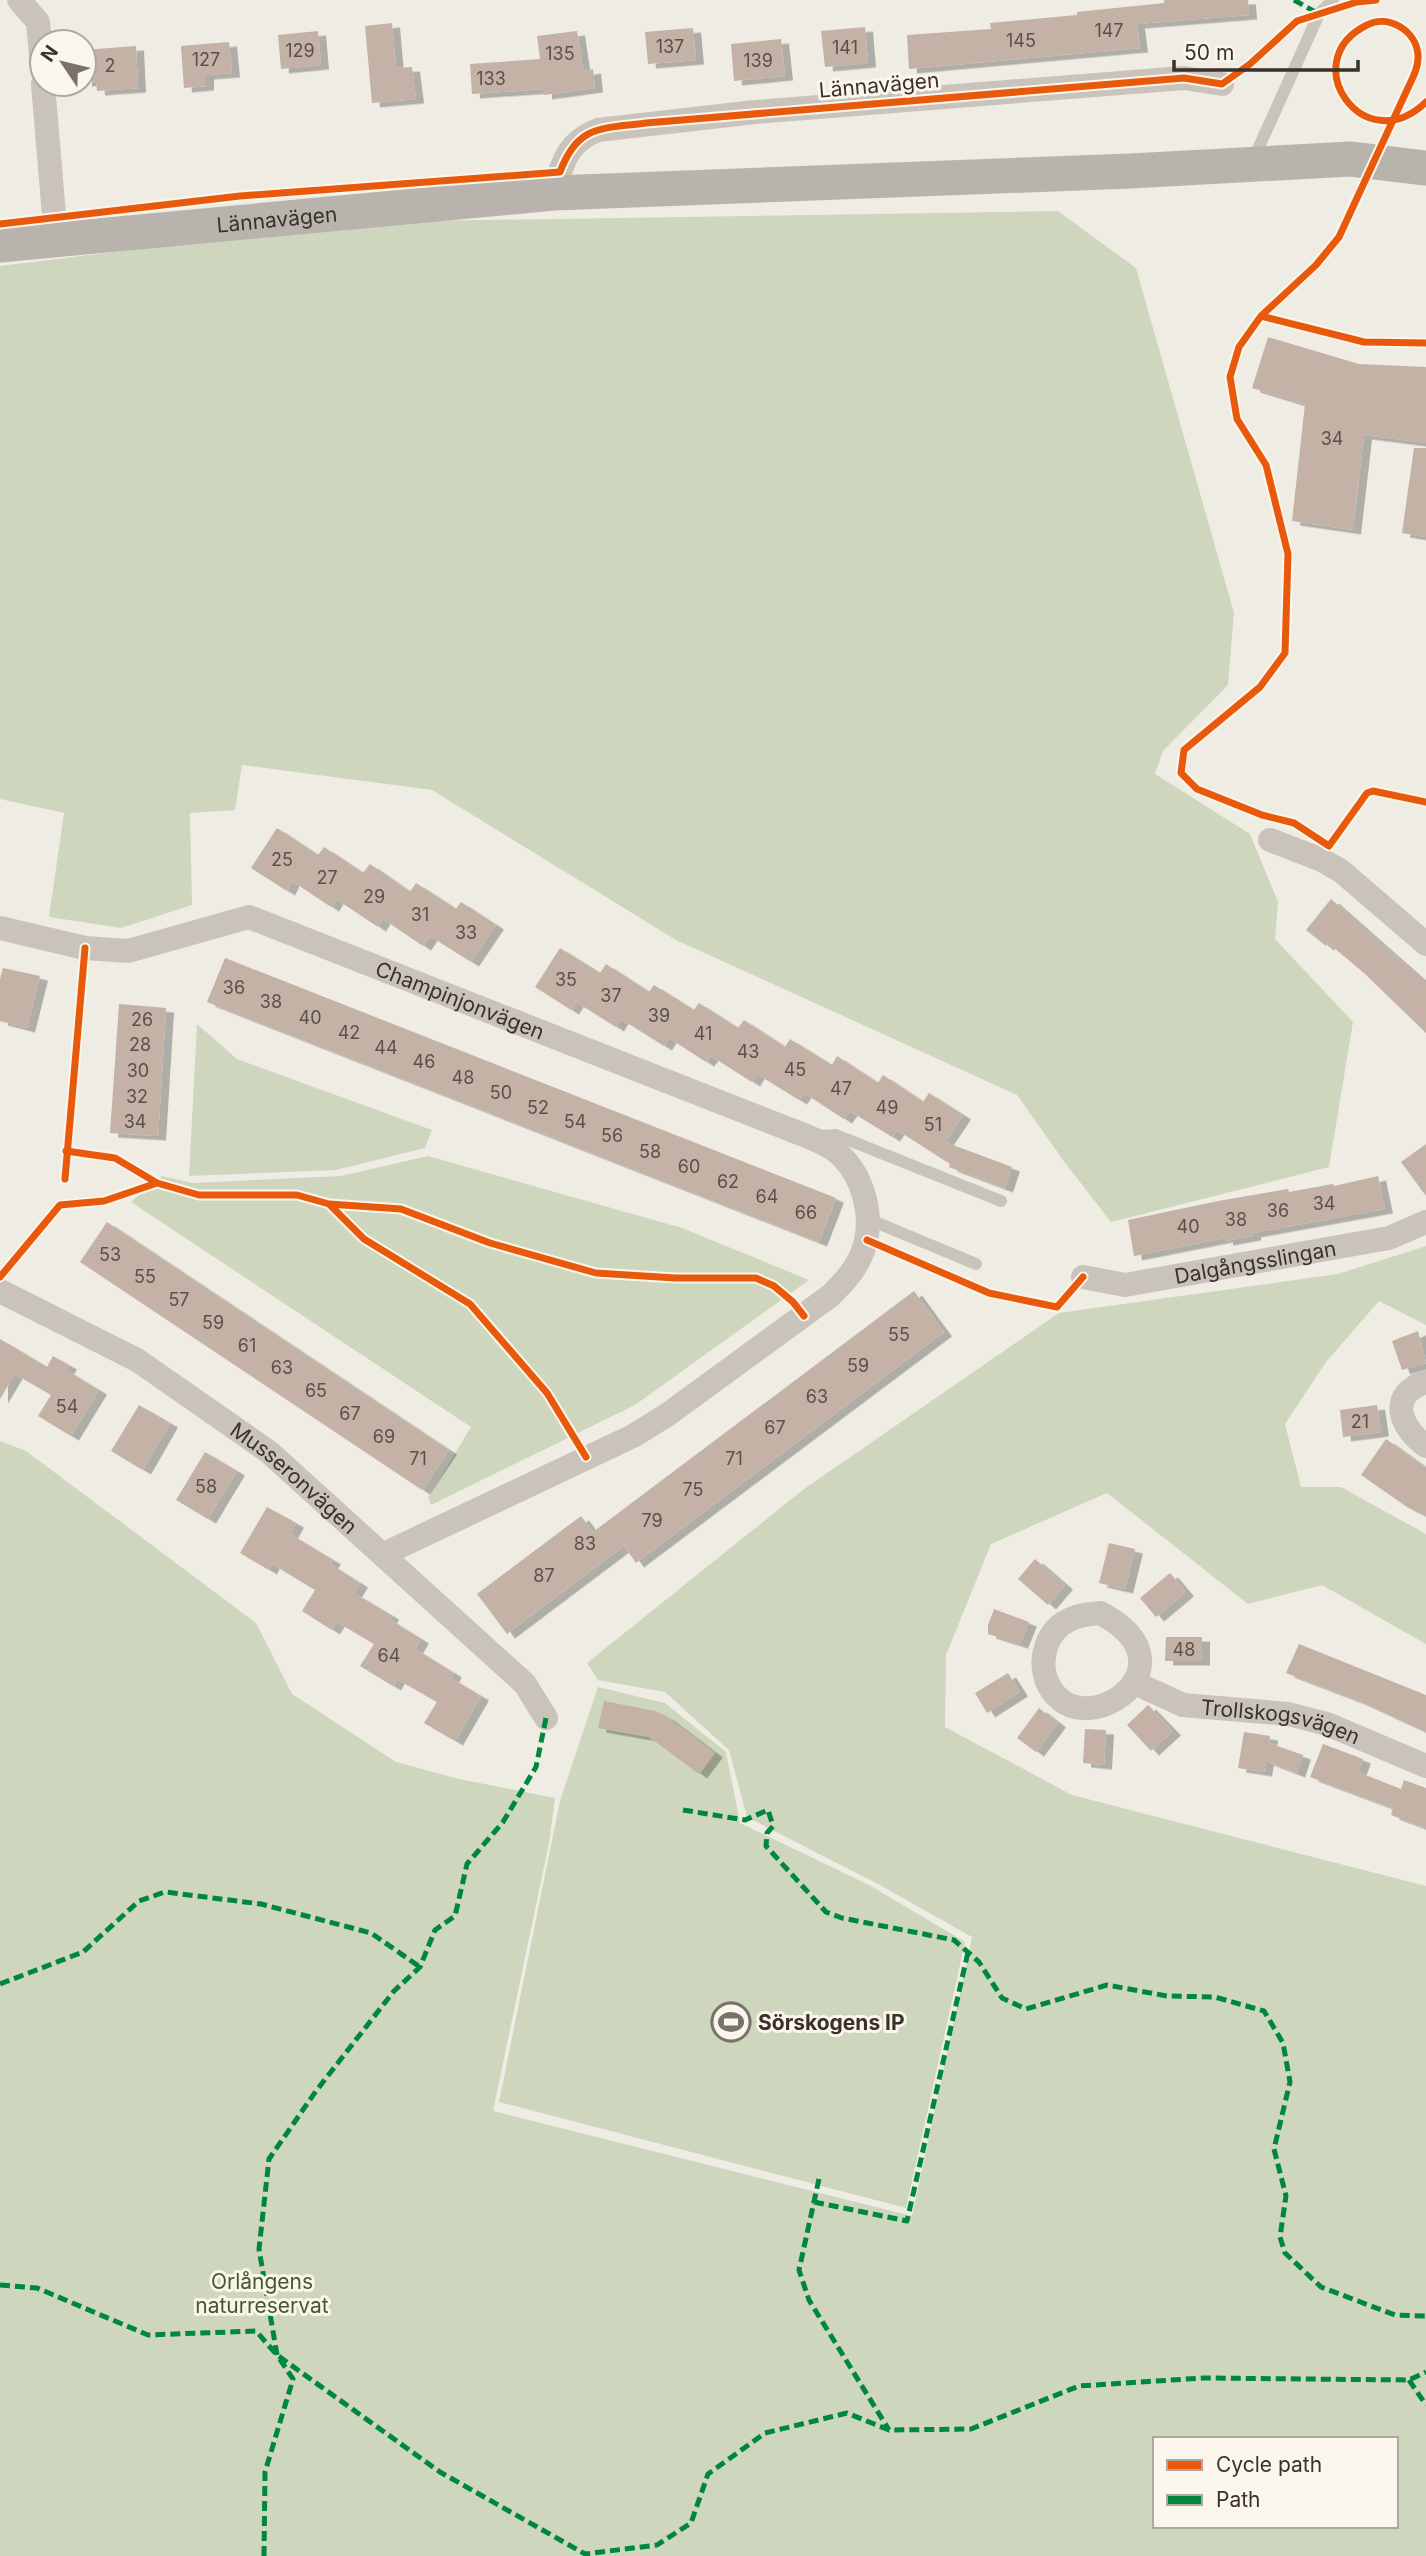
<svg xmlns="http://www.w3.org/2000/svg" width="1426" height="2556" font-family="Inter,sans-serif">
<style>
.green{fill:#ced6be;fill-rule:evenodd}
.building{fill:#c3b2a5;filter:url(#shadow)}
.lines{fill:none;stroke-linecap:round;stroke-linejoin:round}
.service{stroke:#c9c3bc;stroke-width:12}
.minor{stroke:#c9c3bc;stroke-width:24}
.secondary{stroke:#b9b3ad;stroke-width:35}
.quiet{stroke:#00873e;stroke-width:5;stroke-dasharray:10 5;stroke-linecap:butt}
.cycleway-casing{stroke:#fbf6ec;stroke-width:11}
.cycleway{stroke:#e8590c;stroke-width:7}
.labels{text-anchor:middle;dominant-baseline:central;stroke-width:6;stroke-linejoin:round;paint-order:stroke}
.number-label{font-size:18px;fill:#5c5149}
.street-label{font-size:21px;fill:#3a312a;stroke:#fbf6ec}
.poi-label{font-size:21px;font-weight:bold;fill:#3a312a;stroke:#fbf6ec;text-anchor:start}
.park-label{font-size:21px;fill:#44592d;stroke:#fbf6ec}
</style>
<defs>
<filter id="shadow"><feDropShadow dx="8" dy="4.5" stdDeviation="0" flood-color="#0004"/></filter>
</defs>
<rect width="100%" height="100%" fill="#efece4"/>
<path class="green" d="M 1058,211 L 1136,268 L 1234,613 L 1228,685 L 1163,751 L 1155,774 L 1250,834 L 1278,902 L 1275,939 L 1353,1022 L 1329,1167 L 1111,1222 L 1066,1164 L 1017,1095 L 676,940 L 432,790 L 242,765 L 235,810 L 190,813 L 192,905 L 121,928 L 49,917 L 64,813 L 0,799 L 0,266 L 359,222 Z
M 197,1024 L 237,1059 L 432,1130 L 425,1148 L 336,1170 L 189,1176 Z
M 428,1156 L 682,1228 L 809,1280 L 635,1405 L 431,1505 L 428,1498 L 471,1427 L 131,1202 L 162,1176 L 192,1183 L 341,1176 Z
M 1426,1246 L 1426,1325 L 1379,1301 L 1326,1362 L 1285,1424 L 1301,1487 L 1341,1487 L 1426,1534 L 1426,1644 L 1322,1585 L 1248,1604 L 1107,1493 L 991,1544 L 946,1655 L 945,1727 L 1072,1795 L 1426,1886 L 1426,2556 L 0,2556 L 0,1441 L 26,1451 L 256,1623 L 292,1694 L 396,1762 L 459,1779 L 555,1798 L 549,1843 L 493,2111 L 912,2216 L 972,1937 L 880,1885 L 747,1817 L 729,1750 L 665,1692 L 598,1680 L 587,1663 L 804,1489 L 1059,1313 L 1338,1274 ZM 1155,2439 L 1396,2439 L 1396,2526 L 1155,2526 Z
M 598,1687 L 665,1703 L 726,1752 L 740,1823 L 871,1886 L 965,1942 L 906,2208 L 499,2102 L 560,1801 Z"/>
<path class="building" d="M 1164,0 L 1248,0 L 1249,15 L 1137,24 L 1140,48 L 909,69 L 907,35 L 991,29 L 990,23 L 1077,15 L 1077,12 L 1164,3 Z
M 392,23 L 396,68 L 412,67 L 416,99 L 372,103 L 365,26 Z
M 865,27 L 868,63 L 825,67 L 821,31 Z
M 693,28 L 696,60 L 648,64 L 645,32 Z
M 318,31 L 321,65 L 281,69 L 278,35 Z
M 577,31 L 583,71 L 593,69 L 595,88 L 544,95 L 544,89 L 472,94 L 470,64 L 540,59 L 537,36 Z
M 781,39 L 785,76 L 734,81 L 731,44 Z
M 229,42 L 232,73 L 206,75 L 206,86 L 184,88 L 181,46 Z
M 136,46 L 138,88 L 97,91 L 96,81 L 84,82 L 84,50 Z
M 1268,337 L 1359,364 L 1426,367 L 1426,443 L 1364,435 L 1353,530 L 1292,521 L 1305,404 L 1252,388 Z
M 1414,448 L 1426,448 L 1426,537 L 1402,533 Z
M 277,828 L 318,855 L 324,847 L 363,873 L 370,864 L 410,892 L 416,883 L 456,909 L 461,902 L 496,925 L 471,962 L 430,936 L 423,946 L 383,919 L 378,927 L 336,899 L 331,907 L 292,881 L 287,891 L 251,868 Z
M 1331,899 L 1426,983 L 1426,1033 L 1364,973 L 1328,943 L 1326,946 L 1306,930 Z
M 560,948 L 600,973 L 606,964 L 649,992 L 654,985 L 694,1010 L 699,1003 L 738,1028 L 744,1020 L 785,1047 L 790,1039 L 832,1065 L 837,1056 L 878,1083 L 883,1075 L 923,1102 L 929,1093 L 963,1115 L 945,1142 L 1012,1167 L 1005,1188 L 949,1167 L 950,1164 L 897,1130 L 892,1137 L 850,1111 L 844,1119 L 804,1093 L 799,1100 L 757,1074 L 752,1082 L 711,1056 L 706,1062 L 669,1038 L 664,1046 L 621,1019 L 616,1027 L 576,1002 L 571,1010 L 535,987 Z
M 225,958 L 836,1198 L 819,1242 L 207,1002 Z
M 3,968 L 40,976 L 27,1028 L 0,1021 L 0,979 Z
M 119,1004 L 166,1008 L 158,1136 L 110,1133 Z
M 1426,1144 L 1426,1196 L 1401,1162 Z
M 1378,1176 L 1385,1209 L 1253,1233 L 1253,1236 L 1225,1241 L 1225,1238 L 1134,1256 L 1128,1220 L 1218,1201 L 1288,1189 L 1289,1192 L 1333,1184 L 1334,1186 Z
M 107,1222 L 449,1450 L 422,1490 L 80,1262 Z
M 914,1291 L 944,1332 L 636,1563 L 624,1546 L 507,1634 L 477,1594 L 581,1516 L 593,1532 Z
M 1418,1331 L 1426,1363 L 1402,1370 L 1392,1341 Z
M 0,1339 L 47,1367 L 53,1356 L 69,1365 L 66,1370 L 99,1390 L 71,1436 L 38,1416 L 51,1395 L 15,1374 L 0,1399 Z
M 139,1405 L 170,1423 L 143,1470 L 111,1451 Z
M 1377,1405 L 1381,1432 L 1343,1437 L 1340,1410 Z
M 1386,1439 L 1426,1468 L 1426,1516 L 1407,1507 L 1361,1475 Z
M 205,1452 L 237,1471 L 208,1519 L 176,1500 Z
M 267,1507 L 296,1523 L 290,1534 L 333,1560 L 330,1564 L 360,1583 L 354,1593 L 391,1615 L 389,1619 L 421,1639 L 415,1649 L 454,1673 L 451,1678 L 481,1696 L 455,1741 L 424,1723 L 437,1702 L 397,1679 L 393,1686 L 360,1666 L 374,1644 L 337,1622 L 332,1630 L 302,1611 L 315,1590 L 272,1564 L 269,1570 L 240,1553 Z
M 1109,1543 L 1135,1549 L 1125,1589 L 1099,1583 Z
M 1035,1559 L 1065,1585 L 1048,1605 L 1018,1579 Z
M 1170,1573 L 1186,1592 L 1156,1617 L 1140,1598 Z
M 994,1609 L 1029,1622 L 1020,1644 L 988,1634 L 988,1625 Z
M 1166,1637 L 1202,1637 L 1202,1661 L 1165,1661 Z
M 1299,1644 L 1426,1695 L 1426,1732 L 1357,1700 L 1286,1673 Z
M 1008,1673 L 1020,1692 L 987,1713 L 975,1693 Z
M 604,1701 L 655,1711 L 666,1716 L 715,1753 L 699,1774 L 649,1737 L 598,1728 Z
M 1148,1705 L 1173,1731 L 1151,1751 L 1127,1725 Z
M 1039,1708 L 1058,1723 L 1036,1752 L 1017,1738 Z
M 1085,1729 L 1106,1730 L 1104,1765 L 1083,1763 Z
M 1244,1732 L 1270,1736 L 1269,1743 L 1303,1755 L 1297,1773 L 1266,1761 L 1264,1772 L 1238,1768 Z
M 1323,1744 L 1363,1759 L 1358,1772 L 1401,1789 L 1404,1780 L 1426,1788 L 1426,1828 L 1391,1815 L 1393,1808 L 1310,1777 Z"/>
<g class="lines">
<path class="service" d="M 1253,160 L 1319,14 L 1333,0
M 820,1136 L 836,1135 L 1001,1201
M 868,1219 L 976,1264"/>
<g class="minor">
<path d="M 19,0 L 38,22 L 42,67"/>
<path d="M 43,84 L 56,239"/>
<path d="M 554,193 C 563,162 566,143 598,130 L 755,112 L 1184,78 L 1222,84"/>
<path d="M 1270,840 L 1322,860 L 1341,871 L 1426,944"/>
<path id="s1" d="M 0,928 L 85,948 L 128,951 L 249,917 L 809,1137 C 817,1141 826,1144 833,1149 C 865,1173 877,1222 860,1258 C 853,1273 842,1284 830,1296 L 667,1415 L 633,1436 L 384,1554"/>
<path id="s2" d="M 1083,1277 L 1125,1285 L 1389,1238 L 1426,1222"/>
<path id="s3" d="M 0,1291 L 137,1360 L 269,1452 L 525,1684 L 546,1718"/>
<path d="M 1426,1382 C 1387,1394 1400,1428 1426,1446"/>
<path d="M 1100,1613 C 1205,1667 1074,1754 1046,1679 C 1039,1658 1047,1630 1069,1620 C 1078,1615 1090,1614 1100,1613 Z"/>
<path id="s4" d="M 1135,1683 L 1183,1705 L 1288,1714 L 1327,1724 L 1426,1766"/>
</g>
<path class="secondary" id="s5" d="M 0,245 L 554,193 L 1131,171 L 1350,159 L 1426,168"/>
<path class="quiet" d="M 1294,0 L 1319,14
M 683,1810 L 745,1820 L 768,1810 L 773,1826 L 767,1833 L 766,1846 L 826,1912 L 842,1918 L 954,1940 L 979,1962 L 1002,1998 L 1026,2009 L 1107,1985 L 1167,1996 L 1215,1997 L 1264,2011 L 1283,2043 L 1290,2082 L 1274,2149 L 1286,2196 L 1280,2237 L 1285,2253 L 1321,2287 L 1395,2315 L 1426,2316
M 0,1984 L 83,1952 L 139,1901 L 165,1892 L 261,1904 L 371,1933 L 420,1967
M 819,2179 L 799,2270 L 809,2300 L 889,2430
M 814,2202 L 907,2221 L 968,1952
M 0,2285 L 37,2288 L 148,2335 L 256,2331 L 277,2355 L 440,2472 L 585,2554 L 657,2545 L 691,2523 L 708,2474 L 765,2433 L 847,2413 L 889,2430 L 971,2429 L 1079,2386 L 1203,2378 L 1409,2380 L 1426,2372
M 1409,2380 L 1426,2405
M 264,2556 L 265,2472 L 293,2379 L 277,2355 L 259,2249 L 269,2159 L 316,2091 L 394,1991 L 420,1967 L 435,1930 L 455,1916 L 467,1864 L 503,1822 L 536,1767 L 546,1718"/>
<g class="cycleway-casing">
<path id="cycleway" d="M 1426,102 C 1364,162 1294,61 1367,25 C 1388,14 1416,30 1418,55 C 1419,67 1412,79 1407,90 L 1339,237 L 1316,265 L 1261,316 L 1239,347 L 1230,377 L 1237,419 L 1266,465 L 1288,554 L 1285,653 L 1260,687 L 1184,750 L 1181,773 L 1197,789 L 1262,815 L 1294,823 L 1329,846 L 1367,793 L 1373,791 L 1426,802
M 0,224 L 240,196 L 560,172 C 578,124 602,129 646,123 L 1184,78 L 1222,84 L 1250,64 L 1297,21 L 1357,2 L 1376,0
M 1261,316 L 1364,342 L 1426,343
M 66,1151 L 115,1158 L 157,1183 L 199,1195 L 297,1195 L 329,1204
M 65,1179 L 85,948
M 867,1240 L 989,1293 L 1057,1307 L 1083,1277
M 0,1277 L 60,1205 L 104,1201 L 157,1183
M 586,1457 L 547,1393 L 470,1304 L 364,1239 L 329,1204 L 401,1209 L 490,1243 L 596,1273 L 675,1278 L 756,1278 L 774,1286 L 793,1302 L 804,1316"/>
</g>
<use href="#cycleway" class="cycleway"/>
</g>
<defs>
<g id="stadium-ring" transform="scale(2.0125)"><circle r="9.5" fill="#fbf6ec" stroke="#79726b" stroke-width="1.5"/><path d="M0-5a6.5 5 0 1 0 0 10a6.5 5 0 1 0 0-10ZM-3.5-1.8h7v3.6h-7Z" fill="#79726b"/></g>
</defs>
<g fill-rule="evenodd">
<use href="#stadium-ring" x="731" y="2022"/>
</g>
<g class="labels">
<g class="number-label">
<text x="1109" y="30">147</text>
<text x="1021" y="40">145</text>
<text x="670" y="46">137</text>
<text x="845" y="47">141</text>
<text x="300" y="50">129</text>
<text x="560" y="53">135</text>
<text x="206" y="59">127</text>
<text x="758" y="60">139</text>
<text x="110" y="65">2</text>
<text x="491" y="78">133</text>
<text x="1332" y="438">34</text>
<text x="282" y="859">25</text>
<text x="327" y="877">27</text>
<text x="374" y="896">29</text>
<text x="420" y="914">31</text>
<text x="466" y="932">33</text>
<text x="566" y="979">35</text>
<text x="234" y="987">36</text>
<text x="611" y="995">37</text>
<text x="271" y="1001">38</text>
<text x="659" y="1015">39</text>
<text x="310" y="1017">40</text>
<text x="142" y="1019">26</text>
<text x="349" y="1032">42</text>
<text x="703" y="1033">41</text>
<text x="140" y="1044">28</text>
<text x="386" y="1047">44</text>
<text x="748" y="1051">43</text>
<text x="424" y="1061">46</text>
<text x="795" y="1069">45</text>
<text x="138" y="1070">30</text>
<text x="463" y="1077">48</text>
<text x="841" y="1088">47</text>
<text x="501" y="1092">50</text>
<text x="137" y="1096">32</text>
<text x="538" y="1107">52</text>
<text x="887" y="1107">49</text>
<text x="135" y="1121">34</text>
<text x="575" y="1121">54</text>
<text x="933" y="1124">51</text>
<text x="612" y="1135">56</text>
<text x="650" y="1151">58</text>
<text x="689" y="1166">60</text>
<text x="728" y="1181">62</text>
<text x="767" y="1196">64</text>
<text x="1324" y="1203">34</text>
<text x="1278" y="1210">36</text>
<text x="806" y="1212">66</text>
<text x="1236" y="1219">38</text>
<text x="1188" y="1226">40</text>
<text x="110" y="1254">53</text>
<text x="145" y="1276">55</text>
<text x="179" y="1299">57</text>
<text x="213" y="1322">59</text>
<text x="899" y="1334">55</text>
<text x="247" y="1345">61</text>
<text x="858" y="1365">59</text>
<text x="282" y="1367">63</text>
<text x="316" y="1390">65</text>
<text x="817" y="1396">63</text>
<text x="67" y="1406">54</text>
<text x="350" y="1413">67</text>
<text x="1360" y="1421">21</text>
<text x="775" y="1427">67</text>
<text x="384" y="1436">69</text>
<text x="418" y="1458">71</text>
<text x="734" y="1458">71</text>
<text x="206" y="1486">58</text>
<text x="693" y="1489">75</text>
<text x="652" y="1520">79</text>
<text x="585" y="1543">83</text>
<text x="544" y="1575">87</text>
<text x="1184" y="1649">48</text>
<text x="389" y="1655">64</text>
</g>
<g class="street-label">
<text transform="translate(879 85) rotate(-5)">Lännavägen</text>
<text stroke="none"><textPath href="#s5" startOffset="278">Lännavägen</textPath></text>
<text stroke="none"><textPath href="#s1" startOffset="483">Champinjonvägen</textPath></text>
<text stroke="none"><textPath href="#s2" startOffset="175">Dalgångsslingan</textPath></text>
<text stroke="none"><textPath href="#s3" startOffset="350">Musseronvägen</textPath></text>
<text stroke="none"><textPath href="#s4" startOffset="152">Trollskogsvägen</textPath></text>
</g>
<g class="poi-label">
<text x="758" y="2022">Sörskogens IP</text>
</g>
<g class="park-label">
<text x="262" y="2281">Orlångens<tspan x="262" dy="24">naturreservat</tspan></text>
</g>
</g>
<rect x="1153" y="2437" width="245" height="91" fill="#fbf6ec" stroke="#aea79e" stroke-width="2"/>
<rect x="1167" y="2460" width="35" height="10" fill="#e8590c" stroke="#aea79e" stroke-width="2"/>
<text x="1216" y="2472" font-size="21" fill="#3a312a">Cycle path</text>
<rect x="1167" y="2495" width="35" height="10" fill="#00873e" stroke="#aea79e" stroke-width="2"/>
<text x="1216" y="2507" font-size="21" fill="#3a312a">Path</text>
<g transform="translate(63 63) rotate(305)"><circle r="33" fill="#fbf6ec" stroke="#aea79e" stroke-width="2"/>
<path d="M0-5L12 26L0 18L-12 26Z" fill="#79726b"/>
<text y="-10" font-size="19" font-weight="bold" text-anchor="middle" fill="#3a312a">N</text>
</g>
<path d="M1174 60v10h184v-10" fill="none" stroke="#3a312a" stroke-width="3.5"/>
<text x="1184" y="60" font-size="21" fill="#3a312a" stroke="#fbf6ec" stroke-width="5" paint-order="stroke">50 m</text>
</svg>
